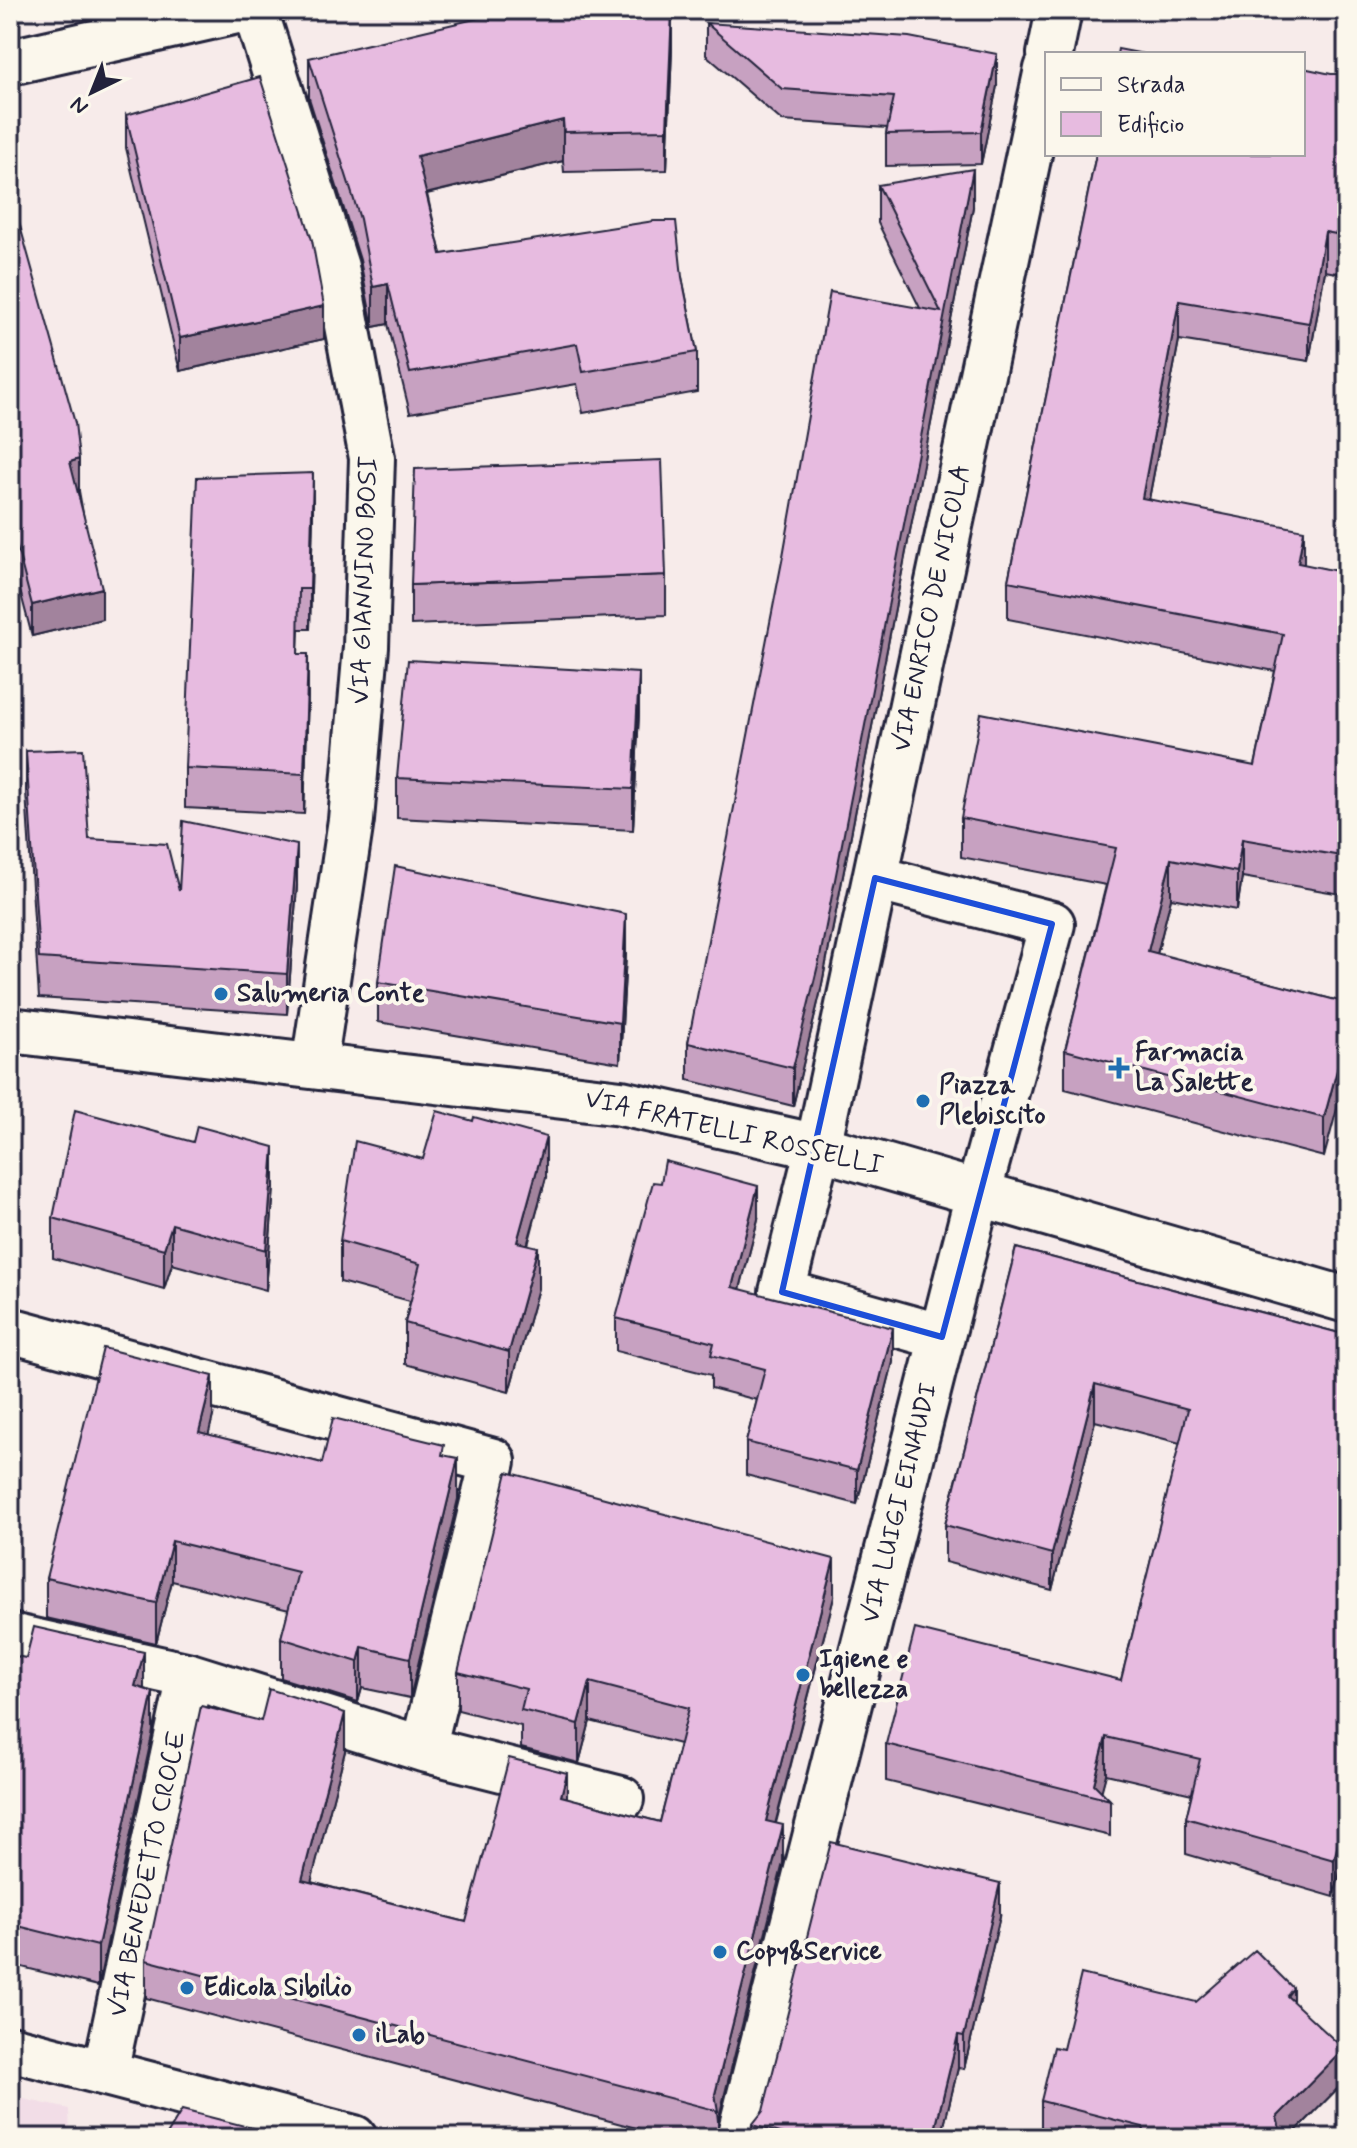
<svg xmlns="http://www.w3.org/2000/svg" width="1357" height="2148" font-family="Mynerve,sans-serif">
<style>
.built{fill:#f2dde7}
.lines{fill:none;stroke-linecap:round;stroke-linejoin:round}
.minor-casing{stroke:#22223b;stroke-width:50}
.minor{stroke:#fbf7ec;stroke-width:44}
.wall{fill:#c7a1c1;stroke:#22223b;stroke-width:2}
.shaded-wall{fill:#a2839d;stroke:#22223b;stroke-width:2}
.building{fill:#e7bbe0;stroke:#22223b;stroke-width:2}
.marked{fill:none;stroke:#1d4ed8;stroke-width:6;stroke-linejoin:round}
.poi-dot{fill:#1f6fb2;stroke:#fbf7ec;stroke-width:3}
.labels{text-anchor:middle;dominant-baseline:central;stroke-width:8;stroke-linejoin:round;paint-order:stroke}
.street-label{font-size:26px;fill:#22223b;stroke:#fbf7ec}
.poi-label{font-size:26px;font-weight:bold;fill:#22223b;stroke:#fbf7ec;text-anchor:start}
</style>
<rect width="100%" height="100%" fill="#f7ebea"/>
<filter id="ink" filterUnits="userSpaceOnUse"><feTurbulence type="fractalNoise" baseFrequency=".0125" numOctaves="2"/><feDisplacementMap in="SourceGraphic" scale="16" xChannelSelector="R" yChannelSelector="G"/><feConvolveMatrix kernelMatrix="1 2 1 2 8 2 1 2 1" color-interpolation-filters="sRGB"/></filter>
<g filter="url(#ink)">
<path class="built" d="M 10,2096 L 69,2109 L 70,2138 L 10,2138 Z"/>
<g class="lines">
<g class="minor-casing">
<path id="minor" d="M 255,10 L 336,267 L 372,458 L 366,647 L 351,820 L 314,1066
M 1050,54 L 1059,10
M 10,62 L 241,10
M 10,1030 L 621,1103 L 818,1147 L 1347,1300
M 10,1330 L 493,1461 L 423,1749
M 942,1337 L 782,1292 L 818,1147 L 1047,69
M 10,1636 L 190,1676 L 423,1749 L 621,1799
M 10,2048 L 354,2138
M 105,2072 L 190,1676
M 739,2138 L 978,1194 L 1052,924 L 875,878"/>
</g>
<use href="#minor" class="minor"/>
</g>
<path class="wall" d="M 706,23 L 997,86 L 981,164 L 886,166 L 886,134 L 887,128 L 782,121 L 706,55 Z
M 672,49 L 667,170 L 564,172 L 563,161 L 427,194 L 441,254 L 682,277 L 697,352 L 697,392 L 583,413 L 577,384 L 410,413 L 388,324 L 373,327 L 360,260 L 309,98 L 309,58 Z
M 1331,74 L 1347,74 L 1347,275 L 1325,271 L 1309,361 L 1179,340 L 1149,499 L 1304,565 L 1347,573 L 1347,895 L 1242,877 L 1237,910 L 1171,898 L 1157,954 L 1347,1003 L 1324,1157 L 1065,1089 L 1065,1050 L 1106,885 L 961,857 L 961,818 L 1255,766 L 1275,671 L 1008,619 L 1008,581 L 1096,154 Z
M 126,115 L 324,339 L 180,371 L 126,148 Z
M 878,185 L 973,207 L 820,994 L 793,1106 L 688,1080 L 688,1043 L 920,308 L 878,223 Z
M 10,190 L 79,491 L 102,619 L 32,636 L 12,560 L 10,525 Z
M 313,513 L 310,629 L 299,629 L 298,654 L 308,695 L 304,814 L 185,808 L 185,768 Z
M 666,575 L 666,615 L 411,625 L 411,585 Z
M 639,713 L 633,830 L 397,818 L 397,778 Z
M 26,751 L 89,839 L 179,891 L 297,886 L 287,1014 L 39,998 L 26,792 Z
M 626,954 L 620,1063 L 378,1022 L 378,982 Z
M 423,1159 L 546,1177 L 528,1245 L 538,1288 L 509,1392 L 405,1364 L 405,1323 L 410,1301 L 340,1282 L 340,1241 Z
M 274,1187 L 266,1290 L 172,1264 L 164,1289 L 53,1258 L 53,1218 Z
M 758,1219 L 740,1289 L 893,1362 L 857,1504 L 746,1475 L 746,1442 L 757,1400 L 711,1388 L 711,1375 L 616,1351 L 616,1318 Z
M 1016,1248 L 1347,1335 L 1334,1897 L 1186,1854 L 1186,1818 L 1192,1794 L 1106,1774 L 1101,1791 L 1110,1800 L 1110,1836 L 886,1781 L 886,1744 L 1121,1680 L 1180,1443 L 1095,1421 L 1052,1590 L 945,1562 L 945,1525 Z
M 213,1416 L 208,1435 L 322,1463 L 444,1455 L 458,1499 L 410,1698 L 362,1688 L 358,1702 L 281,1678 L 281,1638 L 289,1610 L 172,1581 L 156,1643 L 46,1618 L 46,1578 Z
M 834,1597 L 776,1823 L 783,1863 L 718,2121 L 718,2138 L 674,2138 L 146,1998 L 146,1960 L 345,1751 L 311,1882 L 466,1922 L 567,1798 L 660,1822 L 680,1744 L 590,1721 L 579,1763 L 521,1748 L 521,1726 L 458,1710 L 458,1672 Z
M 10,1655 L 144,1689 L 153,1731 L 98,1986 L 10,1964 Z
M 1000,1916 L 964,2069 L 958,2068 L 941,2138 L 752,2138 L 752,2125 Z
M 1196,2002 L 1293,2002 L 1344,2082 L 1289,2138 L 1057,2138 L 1041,2134 L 1041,2101 L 1063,2049 Z"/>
<path class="shaded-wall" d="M 672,10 L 672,49 L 667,170 L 667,130 Z
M 997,54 L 997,86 L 981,164 L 981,132 Z
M 563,120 L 563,161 L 417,196 L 417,156 Z
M 973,169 L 973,207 L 820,994 L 793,1106 L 793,1068 Z
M 1325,232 L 1325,271 L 1309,361 L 1309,323 Z
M 388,284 L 388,324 L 373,327 L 373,287 Z
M 1179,301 L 1179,340 L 1142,536 L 1142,498 Z
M 324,306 L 324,339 L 180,371 L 180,338 Z
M 79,459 L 79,491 L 70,493 L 70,462 Z
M 313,473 L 313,513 L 310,629 L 310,589 Z
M 1304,530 L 1304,568 L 1298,563 Z
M 102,588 L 102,619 L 32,636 L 32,605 Z
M 308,654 L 308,695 L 304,814 L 304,774 Z
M 639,673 L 639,713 L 633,830 L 633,789 Z
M 1242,839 L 1242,877 L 1237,910 L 1237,872 Z
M 297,845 L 297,886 L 287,1014 L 287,974 Z
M 1171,859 L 1171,898 L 1148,990 L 1148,951 Z
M 626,914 L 626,954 L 620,1063 L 620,1023 Z
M 1347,1033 L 1347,1072 L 1324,1157 L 1324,1118 Z
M 546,1137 L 546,1177 L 517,1282 L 517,1242 Z
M 274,1147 L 274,1187 L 266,1290 L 266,1250 Z
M 758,1186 L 758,1219 L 732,1320 L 732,1287 Z
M 172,1224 L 172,1264 L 164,1289 L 164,1249 Z
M 538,1247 L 538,1288 L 509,1392 L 509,1352 Z
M 893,1328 L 893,1362 L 857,1504 L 857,1470 Z
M 213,1376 L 213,1416 L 199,1473 L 199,1432 Z
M 1095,1384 L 1095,1421 L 1052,1590 L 1052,1554 Z
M 458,1458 L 458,1499 L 410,1698 L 410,1658 Z
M 172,1541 L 172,1581 L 156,1643 L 156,1603 Z
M 834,1559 L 834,1597 L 766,1859 L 766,1821 Z
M 362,1647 L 362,1688 L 358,1702 L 358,1662 Z
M 144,1652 L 144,1691 L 135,1686 Z
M 590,1682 L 590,1721 L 579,1763 L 579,1724 Z
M 153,1692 L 153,1731 L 98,1986 L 98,1946 Z
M 345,1713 L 345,1751 L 302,1918 L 302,1880 Z
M 1106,1737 L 1106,1774 L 1100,1797 L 1094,1784 Z
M 567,1773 L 567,1811 L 561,1796 Z
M 1347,1806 L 1347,1843 L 1334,1897 L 1334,1860 Z
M 783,1825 L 783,1863 L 718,2121 L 715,2094 Z
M 1000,1883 L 1000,1916 L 964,2069 L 964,2036 Z
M 1293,1988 L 1293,2021 L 1287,1996 Z
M 958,2035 L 958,2068 L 941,2138 L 933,2138 Z
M 1344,2049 L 1344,2082 L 1289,2138 L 1277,2138 L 1277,2117 Z"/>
<path class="building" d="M 513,10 L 672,10 L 667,130 L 564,132 L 563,120 L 417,156 L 441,254 L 654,221 L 676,221 L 682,277 L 697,352 L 583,372 L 577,344 L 410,373 L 388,284 L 373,287 L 360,219 L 309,58 Z
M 706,23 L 909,37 L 997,54 L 981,132 L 886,134 L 894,97 L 782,89 Z
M 1118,49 L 1144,54 L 1117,54 Z
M 1303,68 L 1331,74 L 1347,74 L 1347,236 L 1325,232 L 1309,323 L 1179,301 L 1142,498 L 1304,530 L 1298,563 L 1347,573 L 1347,857 L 1242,839 L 1237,872 L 1171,859 L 1148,951 L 1347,1003 L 1347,1033 L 1324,1118 L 1065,1050 L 1116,848 L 961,818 L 981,713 L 1255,766 L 1283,634 L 1008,581 L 1096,154 L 1303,154 Z
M 260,77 L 312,240 L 324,306 L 180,338 L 126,115 Z
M 973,169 L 820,957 L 793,1068 L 688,1043 L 783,556 L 830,292 L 941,312 L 878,185 Z
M 10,190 L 75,423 L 79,459 L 70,462 L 102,588 L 32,605 L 12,528 L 10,493 Z
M 662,460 L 666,575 L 411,585 L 415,469 Z
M 313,473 L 310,589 L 299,589 L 298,654 L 308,654 L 304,774 L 185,768 L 197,477 Z
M 408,660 L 639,673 L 633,789 L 397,778 Z
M 83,749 L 89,839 L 167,844 L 179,891 L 183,821 L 297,845 L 287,974 L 39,958 L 26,751 Z
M 395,866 L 626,914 L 620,1023 L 378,982 Z
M 75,1110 L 193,1142 L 197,1126 L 274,1147 L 266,1250 L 172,1224 L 164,1249 L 53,1218 Z
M 437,1111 L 473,1121 L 474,1117 L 546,1137 L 517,1242 L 538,1247 L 509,1352 L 405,1323 L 420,1264 L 340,1241 L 355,1141 L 423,1159 Z
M 665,1161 L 758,1186 L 732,1287 L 893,1328 L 857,1470 L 746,1442 L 765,1369 L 711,1355 L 714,1343 L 616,1318 L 653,1182 L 661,1183 Z
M 1016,1248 L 1347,1335 L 1347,1806 L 1334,1860 L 1186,1818 L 1200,1759 L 1106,1737 L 1094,1784 L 1110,1800 L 886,1744 L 915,1629 L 1121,1680 L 1188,1409 L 1095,1384 L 1052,1554 L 945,1525 Z
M 103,1348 L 213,1376 L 199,1432 L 322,1463 L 333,1418 L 444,1445 L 442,1455 L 458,1458 L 410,1658 L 362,1647 L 358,1662 L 281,1638 L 298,1572 L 172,1541 L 156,1603 L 46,1578 Z
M 507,1472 L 834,1559 L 766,1821 L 783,1825 L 715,2094 L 718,2111 L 146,1960 L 201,1706 L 261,1721 L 269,1689 L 345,1713 L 302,1880 L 466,1922 L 509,1758 L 567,1773 L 561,1796 L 660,1822 L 689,1708 L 590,1682 L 579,1724 L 521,1710 L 526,1689 L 458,1672 Z
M 34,1627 L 144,1652 L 135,1686 L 153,1692 L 98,1946 L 10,1924 L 10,1655 L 26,1658 Z
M 831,1842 L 1000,1883 L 964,2036 L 958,2035 L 933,2138 L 783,2138 L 784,2134 L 752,2125 L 763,2111 Z
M 1255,1950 L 1293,1988 L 1287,1996 L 1344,2049 L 1277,2117 L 1282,2138 L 1146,2138 L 1143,2127 L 1041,2101 L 1054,2047 L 1063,2049 L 1081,1974 L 1196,2002 Z
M 182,2110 L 291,2138 L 165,2138 Z"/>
</g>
<path class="marked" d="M 875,878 L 1052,924 L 942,1337 L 782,1292 Z"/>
<g class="poi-dot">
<circle cx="221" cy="994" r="8"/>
<path d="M1115 1056h8v8h8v8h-8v8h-8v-8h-8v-8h8z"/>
<circle cx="923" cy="1101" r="8"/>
<circle cx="803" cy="1675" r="8"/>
<circle cx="720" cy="1952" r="8"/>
<circle cx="187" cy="1988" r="8"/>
<circle cx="359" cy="2035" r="8"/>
</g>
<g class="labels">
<g class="street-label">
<text transform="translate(365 580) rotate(-88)">VIA GIANNINO BOSI</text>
<text transform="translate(932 608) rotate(-78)">VIA ENRICO DE NICOLA</text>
<text transform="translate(734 1133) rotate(13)">VIA FRATELLI ROSSELLI</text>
<text transform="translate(900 1503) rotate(-76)">VIA LUIGI EINAUDI</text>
<text transform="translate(148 1874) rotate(-78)">VIA BENEDETTO CROCE</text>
</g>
<g class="poi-label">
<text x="237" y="994">Salumeria Conte</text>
<text x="1135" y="1053">Farmacia<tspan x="1135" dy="30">La Salette</tspan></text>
<text x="939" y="1086">Piazza<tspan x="939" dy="30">Plebiscito</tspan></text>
<text x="819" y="1660">Igiene e<tspan x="819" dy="30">bellezza</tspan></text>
<text x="736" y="1952">Copy&amp;Service</text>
<text x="203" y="1988">Edicola Sibilio</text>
<text x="375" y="2035">iLab</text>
</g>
</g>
<rect width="1357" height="2148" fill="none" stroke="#fbf7ec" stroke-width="40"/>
<rect x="20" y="20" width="1317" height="2108" fill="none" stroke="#22223b" stroke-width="3" filter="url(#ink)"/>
<rect x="1045" y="52" width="260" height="104" fill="#fbf7ec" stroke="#a4a2a5" stroke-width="2"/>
<rect x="1061" y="78" width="40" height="12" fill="#fbf7ec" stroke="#a4a2a5" stroke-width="2"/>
<text x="1117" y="92" font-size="24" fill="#22223b">Strada</text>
<rect x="1061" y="112" width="40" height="24" fill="#e7bbe0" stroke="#a4a2a5" stroke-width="2"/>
<text x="1117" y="132" font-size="24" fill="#22223b">Edificio</text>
<g transform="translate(92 92) rotate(223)" stroke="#fbf7ec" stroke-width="6" paint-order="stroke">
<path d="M0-6L14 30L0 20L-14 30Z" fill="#22223b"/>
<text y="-12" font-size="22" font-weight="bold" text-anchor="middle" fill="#22223b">N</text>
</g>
</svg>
